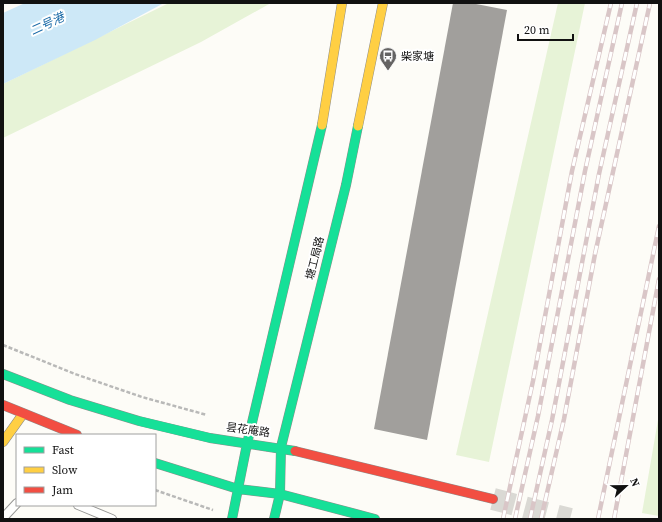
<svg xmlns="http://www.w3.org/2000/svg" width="662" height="522" font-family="'Source Serif 4','Noto Sans SC',serif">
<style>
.green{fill:#e7f3d7}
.water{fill:#cde8f7}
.building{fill:#a19f9c}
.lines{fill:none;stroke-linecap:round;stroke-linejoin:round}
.secondary-tunnel{stroke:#dad9d4;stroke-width:22;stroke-dasharray:22 11;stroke-linecap:butt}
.lane-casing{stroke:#979795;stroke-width:10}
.fast-casing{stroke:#8e8d8b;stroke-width:10}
.slow-casing{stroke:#8e8d8b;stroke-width:10}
.jam-casing{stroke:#8e8d8b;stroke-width:10}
.path{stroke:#b9b9b8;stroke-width:2.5;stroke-dasharray:4 2;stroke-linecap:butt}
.lane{stroke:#fffffe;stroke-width:8}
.fast{stroke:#16e098;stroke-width:9}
.slow{stroke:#ffcf43;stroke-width:9}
.jam{stroke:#f24e42;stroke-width:9}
.rail-casing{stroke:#d9c6c7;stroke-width:4.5}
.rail{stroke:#fff;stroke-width:3;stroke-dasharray:9;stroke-linecap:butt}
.labels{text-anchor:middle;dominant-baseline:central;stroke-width:4;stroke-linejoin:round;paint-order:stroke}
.poi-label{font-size:11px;fill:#111;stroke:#fff;text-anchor:start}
.street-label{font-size:11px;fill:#111;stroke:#fff}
.water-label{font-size:12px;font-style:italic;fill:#1768a6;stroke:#fff}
</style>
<rect width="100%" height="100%" fill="#fdfcf7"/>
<path class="green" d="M 169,3 L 271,3 L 201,42 L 3,138 L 3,84 Z
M 558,3 L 585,3 L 489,462 L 456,455 Z
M 659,414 L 659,516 L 642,513 Z"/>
<path class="water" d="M 25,3 L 164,3 L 95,40 L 3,84 L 3,13 Z"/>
<path class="building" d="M 453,3 L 471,3 L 507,10 L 427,440 L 374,429 Z"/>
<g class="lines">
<path class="secondary-tunnel" d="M 493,499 L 570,519"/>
<g class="lane-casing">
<path id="lane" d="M 78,505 L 112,519
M 3,518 L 17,503"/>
</g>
<g class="fast-casing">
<path id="fast" d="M 3,374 L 70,400 L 139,421 L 210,438 L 295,451
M 155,463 L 238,489 L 280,494 L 375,519
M 232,519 L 247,444 L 322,125
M 274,519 L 280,494 L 281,447 L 346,185 L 358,126"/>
</g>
<g class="slow-casing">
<path id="slow" d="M 322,125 L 342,3
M 358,126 L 383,3
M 3,442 L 23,414"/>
</g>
<g class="jam-casing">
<path id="jam" d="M 3,405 L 77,435
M 295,451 L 493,499"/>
</g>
<path class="path" d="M 3,345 L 75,374 L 142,397 L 207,415
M 155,490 L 213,510"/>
<use href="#lane" class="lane"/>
<use href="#fast" class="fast"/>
<use href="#slow" class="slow"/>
<use href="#jam" class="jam"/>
<g class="rail-casing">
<path id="rail" d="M 503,519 L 533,381 L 572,171 L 611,3
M 515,519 L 538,416 L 585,171 L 622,3
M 530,519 L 552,420 L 599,174 L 637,3
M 541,519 L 564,419 L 595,254 L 650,3
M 598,519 L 659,226
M 614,519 L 659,279"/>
</g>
<use href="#rail" class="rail"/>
</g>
<defs>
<g id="bus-pin" transform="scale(0.9)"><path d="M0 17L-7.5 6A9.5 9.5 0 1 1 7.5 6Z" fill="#646362" stroke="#fff"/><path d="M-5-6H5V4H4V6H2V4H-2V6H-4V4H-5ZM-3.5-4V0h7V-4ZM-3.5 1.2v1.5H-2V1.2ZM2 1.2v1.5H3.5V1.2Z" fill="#fff"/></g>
</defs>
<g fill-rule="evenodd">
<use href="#bus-pin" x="388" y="56"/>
</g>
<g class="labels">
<g class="poi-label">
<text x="401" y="56">柴家塘</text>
</g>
<g class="street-label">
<text transform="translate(315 258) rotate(-76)">塘工局路</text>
<text transform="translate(248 430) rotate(8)">昙花庵路</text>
</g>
<g class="water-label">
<text transform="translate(47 24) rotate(-25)">二号港</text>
</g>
</g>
<rect width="662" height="522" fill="none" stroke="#111111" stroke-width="8"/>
<rect x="16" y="434" width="140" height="72" fill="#ffffff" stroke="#a0a0a0"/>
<rect x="24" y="447" width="20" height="6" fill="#16e098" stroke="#a0a0a0"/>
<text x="52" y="454" font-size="12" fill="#111111">Fast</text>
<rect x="24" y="467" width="20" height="6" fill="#ffcf43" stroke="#a0a0a0"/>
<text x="52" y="474" font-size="12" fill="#111111">Slow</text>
<rect x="24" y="487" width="20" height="6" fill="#f24e42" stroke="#a0a0a0"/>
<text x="52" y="494" font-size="12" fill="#111111">Jam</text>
<g transform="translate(626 486) rotate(68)" stroke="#ffffff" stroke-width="3" paint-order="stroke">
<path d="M0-3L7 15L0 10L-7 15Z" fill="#111111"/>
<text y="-6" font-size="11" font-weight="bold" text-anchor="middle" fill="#111111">N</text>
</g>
<path d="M518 34v6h55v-6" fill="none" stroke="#111111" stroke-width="2"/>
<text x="524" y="34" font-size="12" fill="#111111" stroke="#ffffff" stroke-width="3" paint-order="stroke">20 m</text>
</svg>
